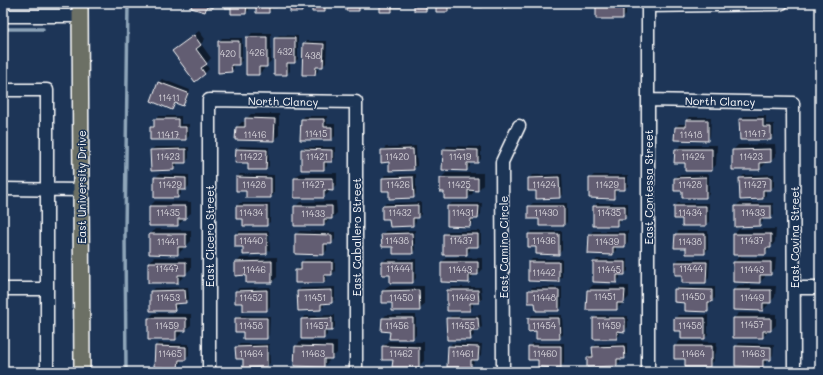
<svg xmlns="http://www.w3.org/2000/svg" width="823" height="375" font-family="Mali,sans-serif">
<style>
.shadow{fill:#0007}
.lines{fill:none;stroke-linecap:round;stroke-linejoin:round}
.stream{stroke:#8ea5b9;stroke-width:3.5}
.building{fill:#625d72;stroke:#fff}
.minor-casing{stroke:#fff;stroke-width:15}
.major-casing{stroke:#fff;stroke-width:18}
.minor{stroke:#1d3557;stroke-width:12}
.major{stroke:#6c7065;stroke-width:15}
.labels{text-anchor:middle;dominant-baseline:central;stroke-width:3;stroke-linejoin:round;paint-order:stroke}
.number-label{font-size:9px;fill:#d8d6dc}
.street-label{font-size:11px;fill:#fff;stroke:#1d3557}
</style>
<rect width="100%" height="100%" fill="#1d3557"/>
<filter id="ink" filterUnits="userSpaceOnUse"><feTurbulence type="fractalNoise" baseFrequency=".025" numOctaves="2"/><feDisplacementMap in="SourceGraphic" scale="8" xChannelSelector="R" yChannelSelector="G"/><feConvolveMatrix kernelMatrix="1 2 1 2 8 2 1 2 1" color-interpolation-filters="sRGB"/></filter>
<g filter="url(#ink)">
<path class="shadow" d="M 193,3 L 216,3 L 212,7 L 209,6 L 208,8 L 205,11 Z
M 226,3 L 249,3 L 249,10 L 246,13 L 232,13 L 232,7 Z
M 257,3 L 280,3 L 277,6 L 272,6 L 272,9 L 268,12 Z
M 283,3 L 305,3 L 305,8 L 302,11 L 291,5 Z
M 313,3 L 333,3 L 328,4 L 328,8 L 324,11 Z
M 339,3 L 362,3 L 362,7 L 358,10 L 347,3 Z
M 381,3 L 403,3 L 400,6 L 395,6 L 395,8 L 392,11 Z
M 415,3 L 429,3 L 429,7 L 426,10 Z
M 437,3 L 457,3 L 457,4 L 451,4 L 451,8 L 448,11 Z
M 597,3 L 619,3 L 626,4 L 626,15 L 623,18 Z
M 199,31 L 205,39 L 201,44 L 211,58 L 206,64 L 209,69 L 204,74 L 178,46 Z
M 252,33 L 271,33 L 271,61 L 266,66 L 264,66 L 264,69 L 259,74 L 247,38 Z
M 279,35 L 298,36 L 298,59 L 295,62 L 290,62 L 290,71 L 287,74 L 275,39 Z
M 222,38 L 242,38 L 242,60 L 239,64 L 234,64 L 234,68 L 231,72 L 219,42 Z
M 307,41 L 327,41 L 326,63 L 323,66 L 318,66 L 318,71 L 315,74 L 304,44 Z
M 162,79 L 190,90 L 186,101 L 183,104 L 176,102 L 175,105 L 172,108 L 159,82 Z
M 251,114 L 279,114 L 279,135 L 274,140 L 237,127 L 242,122 L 246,122 L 246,119 Z
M 158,116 L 181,116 L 181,124 L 189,124 L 189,136 L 186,139 L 151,139 L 151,127 L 155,124 L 155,120 Z
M 305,116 L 327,116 L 327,124 L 335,124 L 335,136 L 332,139 L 302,119 Z
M 744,116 L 766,116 L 766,124 L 774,124 L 774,135 L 771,139 L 740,120 Z
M 690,117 L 711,117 L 710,136 L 707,140 L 676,127 L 679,124 L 687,124 L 687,120 Z
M 775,144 L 776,156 L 771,161 L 764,162 L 765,164 L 760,169 L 733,150 L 738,145 Z
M 681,145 L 717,145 L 716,165 L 711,170 L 686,162 L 676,150 Z
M 240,146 L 269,147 L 269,166 L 266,169 L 249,162 L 237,150 Z
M 416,146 L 417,166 L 413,169 L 390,161 L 382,150 L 386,147 Z
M 447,146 L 481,147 L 481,159 L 478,162 L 470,162 L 470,166 L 467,170 L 444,150 Z
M 155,147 L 189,147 L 189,158 L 186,162 L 177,162 L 177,166 L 174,169 L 152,170 L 151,150 Z
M 305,147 L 335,147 L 335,158 L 332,161 L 327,161 L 327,166 L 324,169 L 302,150 Z
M 300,173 L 337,173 L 337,185 L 332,190 L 329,190 L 329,192 L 324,197 L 295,197 L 295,178 Z
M 446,173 L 483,173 L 483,185 L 478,190 L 473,189 L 473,193 L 468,198 L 445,191 L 441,191 L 441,178 Z
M 159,174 L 189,175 L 189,186 L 186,189 L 181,189 L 181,194 L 178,197 L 155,178 Z
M 240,174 L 274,175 L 274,194 L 271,197 L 248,190 L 237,178 Z
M 416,174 L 416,194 L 413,198 L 390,190 L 383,178 L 386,175 Z
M 562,174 L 563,194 L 559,197 L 537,190 L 529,178 L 532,175 Z
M 709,174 L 709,194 L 706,197 L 683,190 L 675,178 L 678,175 Z
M 774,174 L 774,186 L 771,189 L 766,189 L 766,195 L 763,198 L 740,178 L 744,175 Z
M 594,175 L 628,175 L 628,186 L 624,189 L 616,189 L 616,194 L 613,198 L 590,197 L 590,178 Z
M 155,201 L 191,202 L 191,213 L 185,218 L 183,218 L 183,220 L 178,225 L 150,206 Z
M 336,201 L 337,213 L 332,218 L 329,218 L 329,220 L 324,225 L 295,225 L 295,207 L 300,202 Z
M 421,202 L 421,214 L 418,217 L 416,217 L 416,222 L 413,225 L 390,218 L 383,206 L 386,203 Z
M 240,203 L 270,203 L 270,222 L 266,225 L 244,218 L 237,206 Z
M 452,203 L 482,203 L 481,214 L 478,218 L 473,218 L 473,222 L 470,226 L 448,225 L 448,206 Z
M 533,203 L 567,203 L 567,222 L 564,225 L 540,218 L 529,218 L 529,206 Z
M 597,203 L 628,203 L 628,215 L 624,218 L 620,218 L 620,222 L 616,225 L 594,225 L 594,206 Z
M 678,203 L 709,203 L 709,222 L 705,225 L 683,218 L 675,206 Z
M 739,203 L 773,203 L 774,214 L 770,218 L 763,218 L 763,222 L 759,225 L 736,206 Z
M 155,229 L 191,230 L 191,241 L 186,246 L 183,246 L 183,249 L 178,254 L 150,234 Z
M 739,229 L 776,229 L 775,242 L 765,254 L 734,234 Z
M 415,230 L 415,250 L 412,253 L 382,234 L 386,231 Z
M 240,231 L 269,231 L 270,250 L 266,253 L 244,246 L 236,235 Z
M 300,231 L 335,232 L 335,239 L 332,243 L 327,243 L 327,250 L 324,254 L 296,234 Z
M 448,231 L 481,231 L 481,243 L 478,246 L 470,246 L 470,250 L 467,254 L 444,254 L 444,234 Z
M 532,231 L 562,231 L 562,250 L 559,254 L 537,246 L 529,234 Z
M 593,231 L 628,231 L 628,243 L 624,246 L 616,246 L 616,250 L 613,254 L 589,253 L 590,234 Z
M 679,231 L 708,231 L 708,249 L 705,253 L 687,247 L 676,234 Z
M 154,257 L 191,258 L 191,269 L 185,274 L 183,274 L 183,277 L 178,282 L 149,262 Z
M 277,257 L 277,277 L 272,282 L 247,282 L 247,274 L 236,263 L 241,258 Z
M 447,257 L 483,258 L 483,269 L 478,274 L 473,274 L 473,277 L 468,282 L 442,262 Z
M 739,257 L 776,258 L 775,269 L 770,274 L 765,274 L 765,277 L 760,282 L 734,262 Z
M 305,259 L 335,259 L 335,271 L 332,274 L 327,274 L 327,278 L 324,282 L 296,271 L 300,267 L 302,267 L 302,262 Z
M 386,259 L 416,259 L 416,278 L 413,282 L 391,274 L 383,262 Z
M 532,259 L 562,259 L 562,277 L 559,281 L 529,262 Z
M 597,259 L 628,259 L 628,271 L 624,274 L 620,274 L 620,278 L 616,282 L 594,262 Z
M 679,259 L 710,259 L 709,278 L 705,282 L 683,274 L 676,262 Z
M 593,285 L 629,286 L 629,297 L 624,302 L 622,302 L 622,304 L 617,309 L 588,290 Z
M 739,285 L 776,286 L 775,297 L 770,302 L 768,302 L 768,305 L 763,310 L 734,290 Z
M 388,286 L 424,286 L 424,305 L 419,310 L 393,302 L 383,291 Z
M 188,287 L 189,299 L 185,302 L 177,302 L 178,306 L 174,310 L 151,291 L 154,288 Z
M 270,287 L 270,306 L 267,310 L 244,302 L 236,291 L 239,288 Z
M 335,287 L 335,299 L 332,302 L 324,303 L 324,306 L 321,309 L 298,291 L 301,288 Z
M 451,287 L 481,287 L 482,299 L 478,302 L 473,302 L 473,306 L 470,310 L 448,310 L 448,290 Z
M 532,287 L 562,287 L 562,306 L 559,310 L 537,310 L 536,302 L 529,291 Z
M 679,287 L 715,287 L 715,298 L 711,301 L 710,307 L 707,311 L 686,302 L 675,290 Z
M 154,313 L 191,314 L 191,325 L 185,330 L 181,330 L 181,334 L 176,339 L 149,318 Z
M 739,313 L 776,314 L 776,325 L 771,330 L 768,330 L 768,332 L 763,337 L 734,318 Z
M 240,315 L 270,316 L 269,335 L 266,338 L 244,331 L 236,318 Z
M 335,315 L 335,327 L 332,330 L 327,330 L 327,335 L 324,338 L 302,338 L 302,319 L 305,316 Z
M 386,315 L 416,315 L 416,335 L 412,338 L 391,331 L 383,318 Z
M 481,315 L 482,327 L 478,330 L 473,330 L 474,335 L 470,339 L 448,319 L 451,316 Z
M 532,315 L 562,315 L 563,334 L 559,338 L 537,330 L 529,319 Z
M 598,315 L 628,316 L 628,327 L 624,331 L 620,330 L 620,335 L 616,338 L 594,318 Z
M 678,315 L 708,315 L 708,335 L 705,338 L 682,338 L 682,330 L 675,319 Z
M 301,341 L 337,342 L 337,353 L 332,358 L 329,358 L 329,361 L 324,366 L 296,346 Z
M 388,341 L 424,342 L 424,361 L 419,366 L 394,359 L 383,346 Z
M 680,341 L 717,342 L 716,353 L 714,355 L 714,361 L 709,366 L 686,358 L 675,346 Z
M 159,343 L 189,344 L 189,356 L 185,359 L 181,359 L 181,363 L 178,367 L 155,366 L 156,346 Z
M 452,343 L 482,344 L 481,355 L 478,358 L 474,358 L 474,363 L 470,366 L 449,347 Z
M 532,343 L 564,343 L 564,363 L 561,367 L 539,359 L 529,346 Z
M 627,343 L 627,355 L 624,358 L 620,358 L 620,362 L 617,365 L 588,357 L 591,354 L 594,354 L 593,347 L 597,344 Z
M 739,343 L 774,344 L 773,355 L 770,359 L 766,359 L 766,363 L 762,366 L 736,347 Z
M 240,344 L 269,344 L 270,363 L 267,366 L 244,358 L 236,347 Z
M 276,369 L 276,372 L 239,372 L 241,370 Z
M 534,369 L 570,370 L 570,372 L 532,372 Z
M 301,370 L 337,371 L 337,372 L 300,372 Z
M 155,371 L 189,372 L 154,372 Z
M 416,371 L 416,372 L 386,372 Z
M 481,371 L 481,372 L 453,372 Z
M 628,371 L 628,372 L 593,372 Z
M 712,371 L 712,372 L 678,372 Z
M 740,371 L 774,372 L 739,372 Z"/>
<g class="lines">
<path class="stream" d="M 3,29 L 43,29
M 126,372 L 125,233 L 128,3"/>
</g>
<path class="building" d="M 192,3 L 214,3 L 213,8 L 207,6 L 205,12 L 191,8 Z
M 225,3 L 247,3 L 246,14 L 231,14 L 231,8 L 225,8 Z
M 256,3 L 277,3 L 277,7 L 269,7 L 269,13 L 256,13 Z
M 282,3 L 302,3 L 302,12 L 290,12 L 290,6 L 282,6 Z
M 312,3 L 333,3 L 333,5 L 325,5 L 325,12 L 312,12 Z
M 338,3 L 359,3 L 359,11 L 346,11 L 346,4 L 338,4 Z
M 380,3 L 401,3 L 401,7 L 392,7 L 392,12 L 380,12 Z
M 405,3 L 426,3 L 426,11 L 414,11 L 414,4 L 405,4 Z
M 436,3 L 457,3 L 457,5 L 448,5 L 448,12 L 436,12 Z
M 462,3 L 483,3 L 483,7 L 462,7 Z
M 502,3 L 519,3 L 504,8 Z
M 596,3 L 616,3 L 616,6 L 623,7 L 623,19 L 596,19 Z
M 194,35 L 201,45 L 196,49 L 207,64 L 201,68 L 205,74 L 195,82 L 172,51 Z
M 246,37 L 267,37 L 267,67 L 259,67 L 259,75 L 246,75 Z
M 274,38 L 295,38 L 295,63 L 287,63 L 287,75 L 274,75 Z
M 218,41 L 239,41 L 239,65 L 231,65 L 232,72 L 218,73 Z
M 303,43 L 324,44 L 323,67 L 316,67 L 315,75 L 302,75 Z
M 158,82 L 188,93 L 183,106 L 175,103 L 172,110 L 151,101 Z
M 245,118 L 275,119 L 274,141 L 235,140 L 236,127 L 245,127 Z
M 154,119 L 178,119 L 178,127 L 186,127 L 186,140 L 150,140 L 150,127 L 154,127 Z
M 301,119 L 324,119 L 324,127 L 332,127 L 332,140 L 300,140 Z
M 739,119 L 763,119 L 763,127 L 771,127 L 771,140 L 740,140 Z
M 686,120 L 708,120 L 708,141 L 674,140 L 675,127 L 686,127 Z
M 186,149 L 186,163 L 174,163 L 174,170 L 151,171 L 150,150 Z
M 236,149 L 267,150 L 266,170 L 248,170 L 248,163 L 235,163 Z
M 301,149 L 332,150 L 332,162 L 324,162 L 324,170 L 301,170 Z
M 413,149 L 414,170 L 389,171 L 389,162 L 381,163 L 381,150 Z
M 443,149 L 478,150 L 478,163 L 467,163 L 467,171 L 442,170 Z
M 675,149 L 712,149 L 712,171 L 685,171 L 685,163 L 674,163 Z
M 771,149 L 771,162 L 760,163 L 760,170 L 732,170 L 732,150 Z
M 154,177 L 186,178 L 186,190 L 178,190 L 178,198 L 154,198 Z
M 236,177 L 271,178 L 271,198 L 246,198 L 246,191 L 236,191 Z
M 413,177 L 414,198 L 389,199 L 389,191 L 382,191 L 382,178 Z
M 559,177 L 560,198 L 536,199 L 536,191 L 528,191 L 528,178 Z
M 706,177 L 706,198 L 682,198 L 682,191 L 674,191 L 674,178 Z
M 771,177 L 771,190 L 763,190 L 763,199 L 740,200 L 739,178 Z
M 294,178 L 333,178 L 333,191 L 324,190 L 324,198 L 294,198 Z
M 440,178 L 478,178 L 478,191 L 468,190 L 468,199 L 444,199 L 444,192 L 440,192 Z
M 589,178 L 625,178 L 625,190 L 614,190 L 614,199 L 589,198 Z
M 418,205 L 418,218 L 413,218 L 413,226 L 390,227 L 389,219 L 382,219 L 382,206 Z
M 149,206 L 186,206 L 186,219 L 178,219 L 178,226 L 149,226 Z
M 236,206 L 267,206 L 267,226 L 243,226 L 243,219 L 236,219 Z
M 294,206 L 332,206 L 332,219 L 324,219 L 324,226 L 294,226 Z
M 447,206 L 479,206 L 478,219 L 471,219 L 470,227 L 447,226 Z
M 528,206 L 564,206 L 564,226 L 539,226 L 539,219 L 528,219 Z
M 593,206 L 625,206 L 625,219 L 617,219 L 617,226 L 593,226 Z
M 674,206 L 706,206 L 706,226 L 682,226 L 682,219 L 674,219 Z
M 735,206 L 771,206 L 771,219 L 760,219 L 760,226 L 735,227 Z
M 412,233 L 413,254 L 393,254 L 393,247 L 382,247 L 381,234 Z
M 149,234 L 186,234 L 186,247 L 178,247 L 178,255 L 149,254 Z
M 235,234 L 267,234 L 267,254 L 243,255 L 243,247 L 235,247 Z
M 295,234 L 332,235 L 332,244 L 324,244 L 324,255 L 295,254 Z
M 443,234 L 478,234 L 478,247 L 467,247 L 467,255 L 443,255 Z
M 528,234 L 559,234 L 559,255 L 536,254 L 536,247 L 528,247 Z
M 589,234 L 625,234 L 625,247 L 613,247 L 613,255 L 588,254 Z
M 675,234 L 705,234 L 705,254 L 686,254 L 686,248 L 674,248 Z
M 733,234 L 771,234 L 771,248 L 766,248 L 766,255 L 733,255 Z
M 272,261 L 272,283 L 246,283 L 246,275 L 235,276 L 235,262 Z
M 148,262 L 186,262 L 186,275 L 178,275 L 178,283 L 148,283 Z
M 301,262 L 332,262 L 332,275 L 324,275 L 324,283 L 295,283 L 295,270 L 301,270 Z
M 382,262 L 413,262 L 413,283 L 390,283 L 390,275 L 382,275 Z
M 441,262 L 478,262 L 478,275 L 469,275 L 469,283 L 441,282 Z
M 528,262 L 559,262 L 559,282 L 528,281 Z
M 593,262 L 625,262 L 625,275 L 617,275 L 617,283 L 593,282 Z
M 675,262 L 707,262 L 706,283 L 682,283 L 682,275 L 675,275 Z
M 733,262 L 771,262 L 771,275 L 760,275 L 760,283 L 733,282 Z
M 674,289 L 712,290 L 712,302 L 708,302 L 708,312 L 685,311 L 685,303 L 674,302 Z
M 185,290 L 186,303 L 174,304 L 175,311 L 150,311 L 150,291 Z
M 267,290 L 267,311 L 243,311 L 243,303 L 235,303 L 235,291 Z
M 332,290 L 332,303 L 321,304 L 321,310 L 298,311 L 297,291 Z
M 419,290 L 420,311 L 392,311 L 392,303 L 382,303 L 382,291 Z
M 447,290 L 478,290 L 479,303 L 470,303 L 470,311 L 447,311 Z
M 528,290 L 559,290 L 559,311 L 536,311 L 535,303 L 528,303 Z
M 587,290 L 625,290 L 624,303 L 617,303 L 617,310 L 586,310 Z
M 733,290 L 771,290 L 771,303 L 763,303 L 763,311 L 733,310 Z
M 148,318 L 186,318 L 186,331 L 176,331 L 176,340 L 148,340 Z
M 235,318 L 267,318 L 267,339 L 243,339 L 243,332 L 235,332 Z
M 332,318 L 332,331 L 324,331 L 324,339 L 301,339 L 301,319 Z
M 382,318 L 413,318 L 413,339 L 389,339 L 390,332 L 381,331 Z
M 446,318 L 478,318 L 479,331 L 470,331 L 471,340 L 447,340 Z
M 528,318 L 559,318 L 560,339 L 536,339 L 536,331 L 528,332 Z
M 593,318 L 625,318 L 625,332 L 617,331 L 617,339 L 593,339 Z
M 674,318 L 705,318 L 705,339 L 681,339 L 681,331 L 674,331 Z
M 733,318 L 771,318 L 771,331 L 763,331 L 763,338 L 733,338 Z
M 155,346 L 186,347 L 186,360 L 179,360 L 178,368 L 154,367 Z
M 267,346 L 267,367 L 243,368 L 243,359 L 236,359 L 235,347 Z
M 295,346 L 332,347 L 332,359 L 324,359 L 324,367 L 294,366 Z
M 382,346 L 419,347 L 419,367 L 392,367 L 393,360 L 382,360 Z
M 448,346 L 479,347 L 478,360 L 471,360 L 471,367 L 447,367 Z
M 528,346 L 561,346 L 561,368 L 538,367 L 538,360 L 528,360 Z
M 624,346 L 625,359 L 617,359 L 617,366 L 587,367 L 587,357 L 593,357 L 592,347 Z
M 674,346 L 712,346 L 712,359 L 710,359 L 710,367 L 685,367 L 685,359 L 674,359 Z
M 735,346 L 771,347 L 771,360 L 763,360 L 763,367 L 735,366 Z"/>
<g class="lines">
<g class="minor-casing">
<path id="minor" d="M 648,6 L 779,4 L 782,3
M 3,16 L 80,16
M 3,90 L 47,90 L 47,372
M 648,100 L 793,103 L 794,372
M 3,189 L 81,190
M 794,288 L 820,288
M 3,289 L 47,289
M 209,372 L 209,100 L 356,102 L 356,372
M 503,372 L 502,162 L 519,126
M 648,372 L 648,3"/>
</g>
<g class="major-casing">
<path id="major" d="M 80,3 L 82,372"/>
</g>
<use href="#minor" class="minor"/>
<use href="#major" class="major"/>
</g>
</g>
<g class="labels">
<g class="number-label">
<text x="285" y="51">432</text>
<text x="257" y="52">426</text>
<text x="228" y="53">420</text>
<text x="313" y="55">438</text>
<text x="169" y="97">11411</text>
<text x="316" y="133">11415</text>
<text x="755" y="133">11417</text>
<text x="168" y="134">11417</text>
<text x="255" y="134">11416</text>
<text x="691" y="134">11418</text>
<text x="168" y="156">11423</text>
<text x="251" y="156">11422</text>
<text x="317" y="156">11421</text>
<text x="397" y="156">11420</text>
<text x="460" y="156">11419</text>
<text x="693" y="156">11424</text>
<text x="751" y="156">11423</text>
<text x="170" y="184">11429</text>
<text x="254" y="184">11428</text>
<text x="313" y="184">11427</text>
<text x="398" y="184">11426</text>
<text x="459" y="184">11425</text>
<text x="544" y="184">11424</text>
<text x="607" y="184">11429</text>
<text x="690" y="184">11428</text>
<text x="755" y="184">11427</text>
<text x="168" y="212">11435</text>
<text x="251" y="212">11434</text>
<text x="400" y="212">11432</text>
<text x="463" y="212">11431</text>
<text x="546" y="212">11430</text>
<text x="609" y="212">11435</text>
<text x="690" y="212">11434</text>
<text x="753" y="212">11433</text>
<text x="313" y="213">11433</text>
<text x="251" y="240">11440</text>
<text x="397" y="240">11438</text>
<text x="461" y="240">11437</text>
<text x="544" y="240">11436</text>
<text x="752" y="240">11437</text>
<text x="168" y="241">11441</text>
<text x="607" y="241">11439</text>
<text x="690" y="241">11438</text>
<text x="167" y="268">11447</text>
<text x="398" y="268">11444</text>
<text x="691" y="268">11444</text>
<text x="254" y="269">11446</text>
<text x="460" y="269">11443</text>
<text x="609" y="269">11445</text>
<text x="752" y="269">11443</text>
<text x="544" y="272">11442</text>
<text x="605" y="296">11451</text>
<text x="693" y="296">11450</text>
<text x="168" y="297">11453</text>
<text x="251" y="297">11452</text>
<text x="315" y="297">11451</text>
<text x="401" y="297">11450</text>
<text x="463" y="297">11449</text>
<text x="544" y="297">11448</text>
<text x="752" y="297">11449</text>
<text x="752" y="324">11457</text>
<text x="167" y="325">11459</text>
<text x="251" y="325">11458</text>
<text x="317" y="325">11457</text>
<text x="397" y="325">11456</text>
<text x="463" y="325">11455</text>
<text x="544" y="325">11454</text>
<text x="609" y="325">11459</text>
<text x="690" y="325">11458</text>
<text x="170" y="353">11465</text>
<text x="251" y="353">11464</text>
<text x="313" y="353">11463</text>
<text x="401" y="353">11462</text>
<text x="463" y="353">11461</text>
<text x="545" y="353">11460</text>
<text x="693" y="353">11464</text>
<text x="753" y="353">11463</text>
</g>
<g class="street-label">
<text transform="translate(283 101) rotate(1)">North Clancy</text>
<text transform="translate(720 101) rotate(1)">North Clancy</text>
<text transform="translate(81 187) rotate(-90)">East University Drive</text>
<text transform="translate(648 187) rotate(-90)">East Contessa Street</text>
<text transform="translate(209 236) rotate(-90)">East Cicero Street</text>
<text transform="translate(356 237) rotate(-90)">East Caballero Street</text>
<text transform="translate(794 237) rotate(-90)">East Covina Street</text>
<text transform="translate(503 247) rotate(-90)">East Camino Circle</text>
</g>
</g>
<rect width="823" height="375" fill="none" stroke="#1d3557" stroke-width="16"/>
<rect x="8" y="8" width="807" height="359" fill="none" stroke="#fff" stroke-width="1.5" filter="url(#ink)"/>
</svg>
